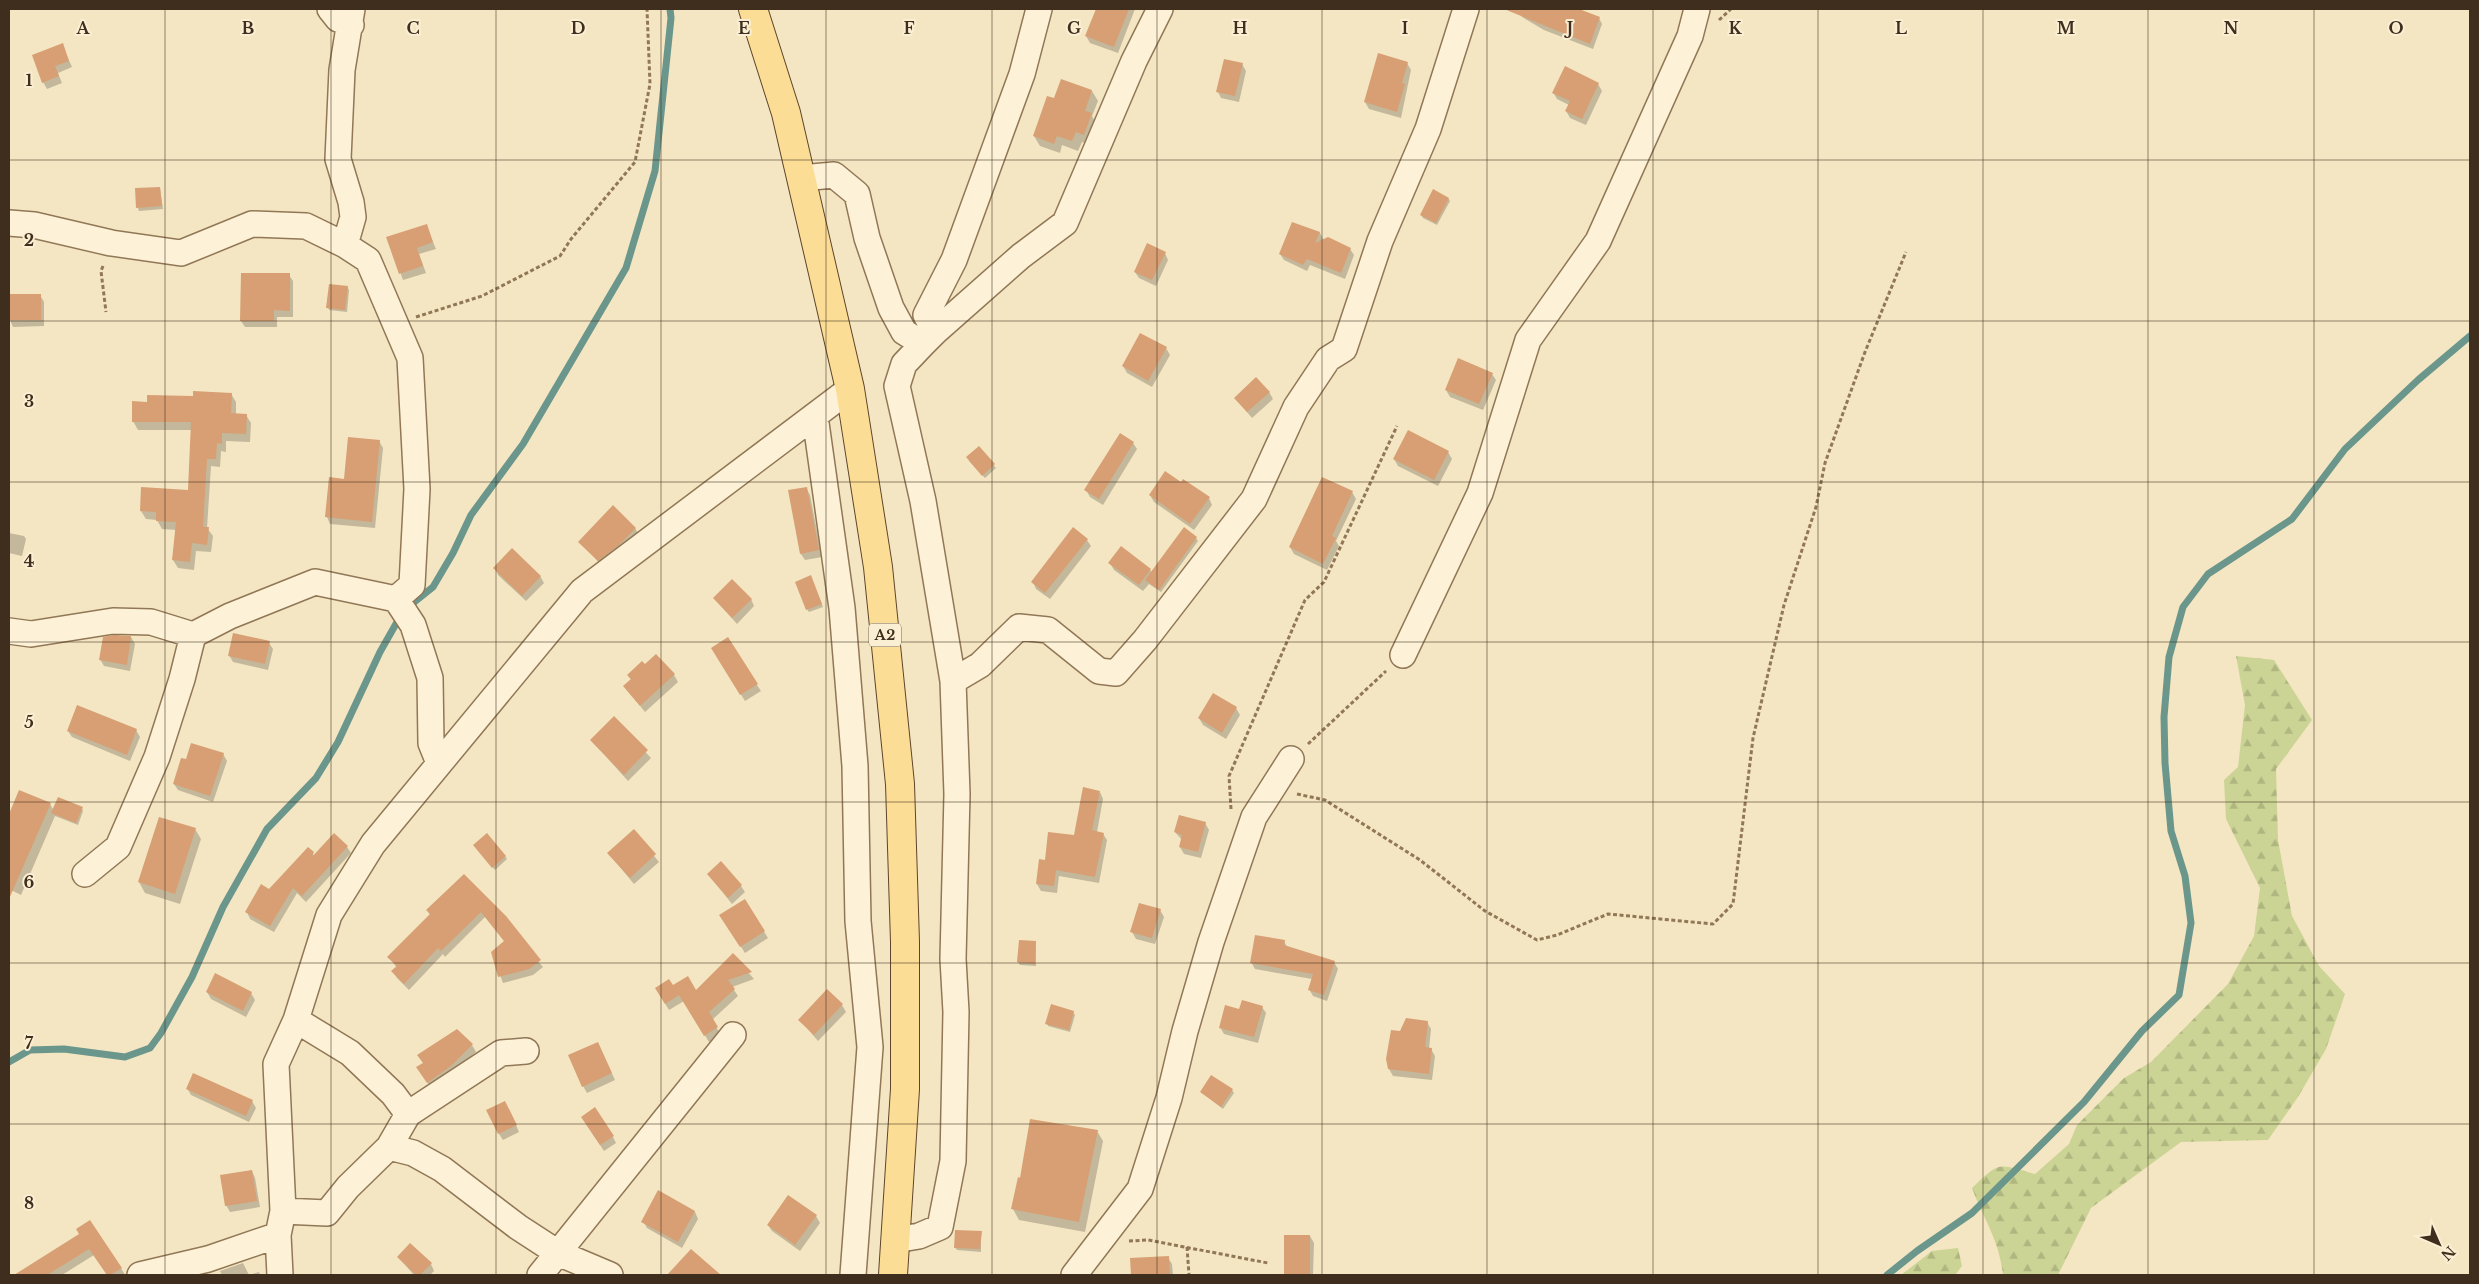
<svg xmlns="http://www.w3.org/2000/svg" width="2479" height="1284" font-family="'Libre Baskerville',serif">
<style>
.forest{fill:url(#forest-firs)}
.shadow{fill:#0003}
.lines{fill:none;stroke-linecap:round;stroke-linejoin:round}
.stream{stroke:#6a968c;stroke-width:7}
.building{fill:#d79f73}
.minor-casing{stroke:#917756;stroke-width:28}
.major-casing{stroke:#5e442b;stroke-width:30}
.path{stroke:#917756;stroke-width:3;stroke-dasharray:4 2.5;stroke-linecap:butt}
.minor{stroke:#fdf2d7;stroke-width:25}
.major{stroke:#fbdd96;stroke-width:28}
.grid{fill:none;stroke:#3f2e1d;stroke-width:1;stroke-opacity:0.55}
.labels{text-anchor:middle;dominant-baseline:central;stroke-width:4;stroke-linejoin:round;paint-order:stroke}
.shield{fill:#faefd3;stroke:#776854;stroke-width:1}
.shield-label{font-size:14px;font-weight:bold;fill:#3f2e1d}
.grid-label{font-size:16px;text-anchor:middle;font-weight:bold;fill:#3f2e1d;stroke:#faefd3;stroke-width:4;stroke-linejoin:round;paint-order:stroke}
</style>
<defs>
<pattern id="forest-firs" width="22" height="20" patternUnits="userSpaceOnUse" patternTransform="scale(1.25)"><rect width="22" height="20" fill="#cbd495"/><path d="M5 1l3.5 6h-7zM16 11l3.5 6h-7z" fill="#afb680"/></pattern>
</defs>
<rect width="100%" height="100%" fill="#f4e6c2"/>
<path class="forest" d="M 2236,656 L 2274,660 L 2312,720 L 2276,769 L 2278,840 L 2292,916 L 2319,966 L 2345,994 L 2326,1049 L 2298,1097 L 2268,1140 L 2181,1142 L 2091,1208 L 2058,1275 L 2003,1275 C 1999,1239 1984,1220 1972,1188 C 2001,1160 1998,1164 2035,1174 L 2069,1144 L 2077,1125 L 2124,1078 L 2151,1062 L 2228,984 L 2254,936 L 2260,888 L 2226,819 L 2224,780 L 2238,767 L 2245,705 Z
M 1958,1248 L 1962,1266 L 1955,1275 L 1901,1275 L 1932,1251 Z"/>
<path class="shadow" d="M 1097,9 L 1135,9 L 1118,53 L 1090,43 L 1086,36 Z
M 1520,9 L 1546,9 L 1561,18 L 1565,9 L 1576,9 L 1599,18 L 1602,24 L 1593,49 L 1544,30 L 1522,17 L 1518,11 Z
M 62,45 L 72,67 L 58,73 L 62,83 L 47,89 L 43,82 Z
M 1407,63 L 1411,70 L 1401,118 L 1369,109 L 1365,102 Z
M 1242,64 L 1246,71 L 1239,102 L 1221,98 L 1218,92 Z
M 1598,84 L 1602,91 L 1586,125 L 1570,118 L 1566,111 L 1569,105 L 1557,99 L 1553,92 Z
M 1092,91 L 1098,101 L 1092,116 L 1097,125 L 1090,145 L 1082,142 L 1078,151 L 1062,145 L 1060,153 L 1040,146 L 1034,136 L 1055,100 Z
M 160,188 L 163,209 L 139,211 L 138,208 Z
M 1448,198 L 1450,201 L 1437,225 L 1423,218 L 1421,215 Z
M 1293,224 L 1320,233 L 1324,241 L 1350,249 L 1354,255 L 1345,279 L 1310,265 L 1307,271 L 1284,260 L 1280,254 Z
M 426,225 L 436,249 L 419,254 L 426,273 L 403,280 L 388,238 Z
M 1165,253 L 1168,260 L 1156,286 L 1139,278 L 1135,272 Z
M 289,275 L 293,281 L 293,317 L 277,317 L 277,327 L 245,327 L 241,321 Z
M 347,287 L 349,290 L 347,312 L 329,310 L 328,307 Z
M 40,295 L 44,302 L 44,326 L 13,327 L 10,320 Z
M 1166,348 L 1170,355 L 1152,387 L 1127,373 L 1123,366 Z
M 1492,374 L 1496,380 L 1483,410 L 1450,397 L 1446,390 Z
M 1269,392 L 1273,399 L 1252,418 L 1235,398 Z
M 231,394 L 236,402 L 236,415 L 246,415 L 251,423 L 250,442 L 226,441 L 226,452 L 221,451 L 220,467 L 211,466 L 207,528 L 213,536 L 211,552 L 196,551 L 194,570 L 178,568 L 173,560 L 177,530 L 162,529 L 157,520 L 146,519 L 141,511 L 189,491 L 192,430 L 138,430 L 133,421 L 148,403 Z
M 1408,432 L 1448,452 L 1452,459 L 1438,486 L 1398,466 L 1394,459 Z
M 379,441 L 383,448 L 375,528 L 330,524 L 327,517 L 330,479 L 346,480 Z
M 1133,443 L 1137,449 L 1103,505 L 1090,497 L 1086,490 Z
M 979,448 L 996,468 L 985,478 L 969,461 Z
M 1181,484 L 1209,498 L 1212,505 L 1194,530 L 1154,502 L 1150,495 Z
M 806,488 L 810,495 L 822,557 L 805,560 L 801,554 L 789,491 Z
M 1352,492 L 1356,499 L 1336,541 L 1339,546 L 1327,570 L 1294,554 L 1290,547 Z
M 635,528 L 639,535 L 603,567 L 580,542 Z
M 9,533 L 24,536 L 26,539 L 22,556 L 9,553 Z
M 1196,538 L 1198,541 L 1161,592 L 1149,584 L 1143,591 L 1114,570 L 1110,563 L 1150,570 L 1152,572 Z
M 1087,540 L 1091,546 L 1050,599 L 1036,589 L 1033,582 Z
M 495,568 L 540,576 L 544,583 L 526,601 L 498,575 Z
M 812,580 L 823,607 L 809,612 L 807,609 Z
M 714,598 L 751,599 L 754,606 L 737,624 Z
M 131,637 L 135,644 L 130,671 L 104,666 L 100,659 Z
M 269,643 L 273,649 L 268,670 L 233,662 L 229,655 Z
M 712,648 L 757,685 L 761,691 L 745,701 Z
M 645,666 L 674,675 L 678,682 L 645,712 L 624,686 L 631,680 L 628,675 Z
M 1213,695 L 1236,708 L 1240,715 L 1226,739 L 1203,725 L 1199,718 Z
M 614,718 L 651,758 L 628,781 L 591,740 Z
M 136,730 L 140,737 L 130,761 L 72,737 L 68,731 Z
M 223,754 L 227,761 L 213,802 L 178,790 L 174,784 Z
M 20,791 L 50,804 L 54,811 L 82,808 L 83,811 L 78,825 L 55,816 L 21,895 L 9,889 L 9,817 Z
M 1100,792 L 1103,799 L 1097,832 L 1103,834 L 1107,840 L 1099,883 L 1059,876 L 1057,893 L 1041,891 L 1037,884 L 1046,861 L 1075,837 Z
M 1205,823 L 1209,830 L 1201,858 L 1184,854 L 1180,847 L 1182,840 L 1175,832 Z
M 195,829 L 201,839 L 180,904 L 145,893 L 139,882 Z
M 634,831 L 659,862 L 634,884 L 609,854 Z
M 347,847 L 351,853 L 306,902 L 297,893 L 274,932 L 250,919 L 247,912 L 308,849 L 315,856 Z
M 476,848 L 505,856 L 507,859 L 495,870 Z
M 708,874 L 741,886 L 745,892 L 732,904 Z
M 464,876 L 543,967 L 533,975 L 503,983 L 492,953 L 505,942 L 485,917 L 445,957 L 443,954 L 409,990 L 397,978 L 393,972 L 397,968 L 389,957 L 430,915 L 428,911 Z
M 744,900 L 768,938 L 745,953 L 725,922 Z
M 1160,910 L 1164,917 L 1155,944 L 1136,939 L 1132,932 Z
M 1284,941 L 1287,947 L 1334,962 L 1338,969 L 1327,1001 L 1313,996 L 1309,989 L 1312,979 L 1255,969 L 1251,962 Z
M 1036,942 L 1036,966 L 1020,965 L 1018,962 Z
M 733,955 L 754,979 L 732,987 L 738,996 L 712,1020 L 721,1035 L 709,1042 L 684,1001 L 669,1010 L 656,989 L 673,987 L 695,992 Z
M 207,992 L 251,993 L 255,1000 L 246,1017 L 211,999 Z
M 842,1005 L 846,1012 L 818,1041 L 800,1020 Z
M 1262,1007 L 1266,1013 L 1258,1043 L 1224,1034 L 1220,1027 L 1240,1011 Z
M 1073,1012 L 1075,1015 L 1070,1032 L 1048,1026 L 1047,1023 Z
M 1427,1022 L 1431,1029 L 1429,1049 L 1431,1049 L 1435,1056 L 1432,1080 L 1393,1076 L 1389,1069 L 1400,1033 Z
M 472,1045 L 476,1052 L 455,1072 L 431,1088 L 422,1074 L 424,1063 Z
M 601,1050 L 615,1080 L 587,1093 L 583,1086 Z
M 187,1088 L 252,1101 L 256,1108 L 249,1122 L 191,1095 Z
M 1232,1090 L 1234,1093 L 1223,1109 L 1201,1092 Z
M 509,1109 L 519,1132 L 503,1140 L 499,1134 Z
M 586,1124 L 613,1137 L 616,1143 L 604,1151 Z
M 1097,1131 L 1103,1141 L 1085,1232 L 1019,1220 L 1013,1209 L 1021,1179 Z
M 252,1171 L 255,1178 L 260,1207 L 230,1212 L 226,1205 Z
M 659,1192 L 695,1212 L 698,1219 L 682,1248 L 647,1228 L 643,1221 Z
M 816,1216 L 820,1223 L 800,1251 L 772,1231 L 768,1225 Z
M 981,1232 L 981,1252 L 957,1250 L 955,1247 Z
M 81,1235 L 121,1268 L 125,1275 L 107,1275 L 94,1255 L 62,1275 L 16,1275 Z
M 1286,1236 L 1310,1236 L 1314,1243 L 1313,1275 L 1285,1275 Z
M 398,1257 L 431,1264 L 434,1271 L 430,1275 L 414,1275 Z
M 1168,1258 L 1172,1264 L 1173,1275 L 1132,1275 L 1132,1259 Z
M 243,1263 L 249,1275 L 222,1275 L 220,1271 Z
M 259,1272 L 260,1275 L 249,1275 Z"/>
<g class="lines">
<path class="stream" d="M 408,607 L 433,587 L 453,553 L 471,515 L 523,444 L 626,268 L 655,171 L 671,18 L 670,9
M 9,1062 L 30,1050 L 64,1049 L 125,1057 L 150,1048 L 161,1033 L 192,977 L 223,907 L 267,829 L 316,778 L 338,742 L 380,652 L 401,615
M 1887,1275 L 1917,1251 L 1972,1213 L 2084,1102 L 2142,1031 L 2179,995 L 2191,923 L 2185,876 L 2171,831 L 2165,763 L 2164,717 L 2169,657 L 2183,607 L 2208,574 L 2292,519 L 2345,449 L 2418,380 L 2470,336"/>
</g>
<path class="building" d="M 1096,9 L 1129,9 L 1114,47 L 1085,36 Z
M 1504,9 L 1579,9 L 1600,17 L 1590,44 Z
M 63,43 L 69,61 L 55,66 L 59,76 L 42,83 L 32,55 Z
M 1378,53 L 1408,62 L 1402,83 L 1405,84 L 1397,112 L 1364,102 Z
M 1224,59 L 1243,63 L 1235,96 L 1216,92 Z
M 1565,66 L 1599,83 L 1582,119 L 1565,111 L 1570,101 L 1552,93 Z
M 1061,79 L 1092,90 L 1085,111 L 1092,113 L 1084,135 L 1076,132 L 1072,141 L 1057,136 L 1054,144 L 1033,136 L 1047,96 L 1054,98 Z
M 160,187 L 162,206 L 136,208 L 135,188 Z
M 1433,189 L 1449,198 L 1436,223 L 1420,215 Z
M 1292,222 L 1320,232 L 1315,243 L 1328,237 L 1351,248 L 1341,273 L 1307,259 L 1303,265 L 1279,254 Z
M 427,224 L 433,242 L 417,248 L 423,266 L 399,274 L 386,237 Z
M 1147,243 L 1166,252 L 1152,280 L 1134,272 Z
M 241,273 L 290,273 L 290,311 L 274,310 L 274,321 L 240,321 Z
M 329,284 L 348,286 L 345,310 L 326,308 Z
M 9,294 L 41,294 L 41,320 L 9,320 Z
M 1140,333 L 1167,347 L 1148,381 L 1122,366 Z
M 1458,358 L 1493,373 L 1479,404 L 1445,390 Z
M 1256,377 L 1270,392 L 1247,412 L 1234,398 Z
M 193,391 L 232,393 L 231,413 L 247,414 L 246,434 L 222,433 L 222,444 L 217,443 L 216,459 L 207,459 L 203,527 L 209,527 L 207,545 L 192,543 L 190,562 L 172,560 L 176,522 L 156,521 L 156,512 L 140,511 L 141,487 L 188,490 L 191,422 L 132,422 L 132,401 L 147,402 L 147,395 L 193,396 Z
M 1408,430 L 1449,451 L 1434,480 L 1393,459 Z
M 1120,433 L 1134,442 L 1099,499 L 1084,490 Z
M 348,437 L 380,440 L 372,522 L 325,517 L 329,477 L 344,479 Z
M 979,446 L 995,464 L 982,476 L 966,457 Z
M 1165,471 L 1181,482 L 1183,479 L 1210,497 L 1190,524 L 1149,495 Z
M 1322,477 L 1353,491 L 1332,536 L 1336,538 L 1323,564 L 1289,547 Z
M 807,487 L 819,550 L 800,554 L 788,490 Z
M 613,505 L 636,528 L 619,545 L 598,561 L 578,542 Z
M 1073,527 L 1088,539 L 1045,593 L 1031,582 Z
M 1184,527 L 1197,537 L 1159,590 L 1145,580 Z
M 1121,546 L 1151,569 L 1139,585 L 1108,563 Z
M 512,548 L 541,576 L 522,596 L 493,568 Z
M 811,575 L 822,604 L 806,610 L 795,582 Z
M 732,579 L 752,599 L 732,618 L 713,598 Z
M 233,633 L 270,641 L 265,664 L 228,656 Z
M 114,635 L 131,636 L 127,665 L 99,660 L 103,637 Z
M 728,637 L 758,684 L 740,695 L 711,648 Z
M 656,654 L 675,674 L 640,706 L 623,686 L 631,679 L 627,675 L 642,661 L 645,664 Z
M 1213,693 L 1237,707 L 1222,733 L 1198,718 Z
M 77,705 L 137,729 L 127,755 L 67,731 Z
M 614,716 L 648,750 L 624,775 L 590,740 Z
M 191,743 L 224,753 L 210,796 L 173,784 L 181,758 L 186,759 Z
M 1083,787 L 1100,791 L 1092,830 L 1104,833 L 1095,877 L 1056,870 L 1054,886 L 1036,884 L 1039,859 L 1045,860 L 1048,832 L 1074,835 Z
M 19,790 L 51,803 L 9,899 L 9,814 Z
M 58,797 L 83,807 L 76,823 L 51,813 Z
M 1179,815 L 1206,822 L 1198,852 L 1179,847 L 1182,835 L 1174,832 Z
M 159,817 L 196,828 L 175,894 L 138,882 Z
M 634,829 L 656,854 L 630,878 L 607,853 Z
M 334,833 L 348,846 L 302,896 L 293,888 L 270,926 L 245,912 L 261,884 L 269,889 L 308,847 L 314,852 L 311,858 Z
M 487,833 L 506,856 L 492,868 L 473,845 Z
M 721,861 L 742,885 L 728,898 L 707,874 Z
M 464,874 L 506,916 L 541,960 L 529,969 L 498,977 L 491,952 L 504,941 L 481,912 L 441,951 L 438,948 L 404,984 L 391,971 L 397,966 L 387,957 L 430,914 L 426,910 Z
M 745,899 L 765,931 L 740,947 L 719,915 Z
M 1139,903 L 1161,909 L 1152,938 L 1130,932 Z
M 1255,935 L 1285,940 L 1284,945 L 1335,961 L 1324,995 L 1308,990 L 1313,974 L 1250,963 Z
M 1019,940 L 1036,941 L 1035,964 L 1017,962 Z
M 733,953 L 752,972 L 728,980 L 735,989 L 709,1012 L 718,1027 L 704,1036 L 679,995 L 665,1004 L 655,988 L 669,979 L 673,985 L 688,976 L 696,990 Z
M 215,973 L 252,992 L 243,1011 L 206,992 Z
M 827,989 L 843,1004 L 814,1035 L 798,1020 Z
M 1242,1000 L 1263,1006 L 1254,1037 L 1219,1028 L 1225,1005 L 1239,1009 Z
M 1051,1004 L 1074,1011 L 1069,1030 L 1045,1024 Z
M 1406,1018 L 1428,1021 L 1425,1047 L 1432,1048 L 1429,1074 L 1388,1069 L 1386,1059 L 1391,1030 L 1400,1031 Z
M 457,1029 L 473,1044 L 451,1066 L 427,1083 L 416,1067 L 423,1063 L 417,1055 Z
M 598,1042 L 612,1073 L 582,1087 L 568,1055 Z
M 193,1073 L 253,1100 L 246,1116 L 186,1089 Z
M 1211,1075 L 1233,1089 L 1221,1107 L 1200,1092 Z
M 505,1101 L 517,1125 L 498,1134 L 486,1110 Z
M 595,1107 L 614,1136 L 600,1145 L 581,1117 Z
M 1030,1119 L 1098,1130 L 1079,1222 L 1011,1209 L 1018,1177 L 1020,1178 Z
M 252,1170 L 257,1201 L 225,1206 L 220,1175 Z
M 658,1190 L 695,1211 L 678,1242 L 641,1222 Z
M 788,1195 L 817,1215 L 795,1245 L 767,1225 Z
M 90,1220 L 122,1268 L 110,1275 L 107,1275 L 89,1249 L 47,1275 L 14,1275 L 79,1234 L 76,1229 Z
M 955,1230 L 982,1231 L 980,1249 L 954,1248 Z
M 1284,1235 L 1310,1235 L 1310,1275 L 1284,1275 Z
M 410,1243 L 432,1263 L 420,1275 L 416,1275 L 397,1257 Z
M 691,1249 L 721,1275 L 667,1275 Z
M 1169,1256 L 1170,1275 L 1131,1275 L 1130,1258 Z"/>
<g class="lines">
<g class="minor-casing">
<path id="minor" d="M 330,9 L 338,19 L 351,25
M 801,178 L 834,175 L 857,194 L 867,238 L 891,308 L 904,332 L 923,344 L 935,332 L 1021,256 L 1065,223 L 1134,61 L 1160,9
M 9,223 L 34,225 L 111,243 L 181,253 L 252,224 L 306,226 L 345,245 L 368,260 L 410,358 L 417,489 L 412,585 L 396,599
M 345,245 L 353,217 L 351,202 L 338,159 L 342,70 L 352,9
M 935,332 L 926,315 L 954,260 L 1022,74 L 1039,9
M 815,416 L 842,608 L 855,766 L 858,921 L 870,1047 L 853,1275
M 9,631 L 31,634 L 113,621 L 151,622 L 193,635 L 230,616 L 315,582 L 396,599 L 413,625 L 430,678 L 431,743 L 439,763
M 1403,655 L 1480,493 L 1528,340 L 1598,241 L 1690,36 L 1697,9
M 953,681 L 980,665 L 1019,627 L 1048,630 L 1099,671 L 1116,673 L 1145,640 L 1254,499 L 1296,407 L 1328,359 L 1344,349 L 1380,241 L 1428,129 L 1466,9
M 85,874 L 118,847 L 157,757 L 182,679 L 193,635
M 296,1020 L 350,1053 L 393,1094 L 408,1114
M 389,1147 L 408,1114 L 501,1053 L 526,1051
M 283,1211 L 327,1213 L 348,1187 L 389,1147 L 413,1153 L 442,1169 L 518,1227 L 558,1253 L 610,1275
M 895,1240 L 919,1236 L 940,1227 L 953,1161 L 956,1012 L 953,959 L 957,794 L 953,681 L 923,501 L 897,386 L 904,364 L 923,344
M 140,1275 L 208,1259 L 278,1235
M 280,1275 L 278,1235 L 283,1211 L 276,1064 L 296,1020 L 329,915 L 373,844 L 582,591 L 850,389
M 540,1275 L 733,1035
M 1074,1275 L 1140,1189 L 1169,1098 L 1185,1031 L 1211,942 L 1254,817 L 1291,759"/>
</g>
<g class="major-casing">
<path id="major" d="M 753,9 L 786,113 L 850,389 L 878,567 L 900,784 L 905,942 L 905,1089 L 893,1275"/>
</g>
<path class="path" d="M 1719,20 L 1731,9
M 103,266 L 101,271 L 106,312
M 416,317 L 482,296 L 560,256 L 571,239 L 635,162 L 650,84 L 647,9
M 1308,744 L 1386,671
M 1297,794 L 1325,800 L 1420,860 L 1485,911 L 1537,940 L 1557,935 L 1608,914 L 1713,924 L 1733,904 L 1753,738 L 1784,605 L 1816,507 L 1825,463 L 1865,352 L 1906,252
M 1231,809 L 1229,776 L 1305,600 L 1324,582 L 1397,426
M 1129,1241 L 1148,1240 L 1268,1263
M 1187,1247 L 1189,1275"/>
<use href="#minor" class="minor"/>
<use href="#major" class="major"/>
</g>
<path class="grid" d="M 165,9 L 165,1275M 331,9 L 331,1275M 496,9 L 496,1275M 661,9 L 661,1275M 826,9 L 826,1275M 992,9 L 992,1275M 1157,9 L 1157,1275M 1322,9 L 1322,1275M 1487,9 L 1487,1275M 1653,9 L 1653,1275M 1818,9 L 1818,1275M 1983,9 L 1983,1275M 2148,9 L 2148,1275M 2314,9 L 2314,1275M 9,160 L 2470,160M 9,321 L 2470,321M 9,482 L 2470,482M 9,642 L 2470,642M 9,802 L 2470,802M 9,963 L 2470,963M 9,1124 L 2470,1124"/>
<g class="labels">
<rect class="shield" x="869" y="623.5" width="32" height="23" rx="4"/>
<g class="shield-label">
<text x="885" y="635">A2</text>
</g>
</g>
<g class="grid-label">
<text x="83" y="34">A</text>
<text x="248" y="34">B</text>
<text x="413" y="34">C</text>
<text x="578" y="34">D</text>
<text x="744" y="34">E</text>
<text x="909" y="34">F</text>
<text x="1074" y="34">G</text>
<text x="1240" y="34">H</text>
<text x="1405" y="34">I</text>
<text x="1570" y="34">J</text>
<text x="1735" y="34">K</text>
<text x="1901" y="34">L</text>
<text x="2066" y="34">M</text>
<text x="2231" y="34">N</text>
<text x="2396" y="34">O</text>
<text x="29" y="86">1</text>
<text x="29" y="246">2</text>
<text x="29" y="407">3</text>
<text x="29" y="567">4</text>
<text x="29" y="728">5</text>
<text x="29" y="888">6</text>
<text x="29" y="1049">7</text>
<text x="29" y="1209">8</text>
</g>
<rect width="2479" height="1284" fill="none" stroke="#3f2e1d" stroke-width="20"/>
<g transform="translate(2439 1244) rotate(135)" stroke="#faefd3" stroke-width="4" paint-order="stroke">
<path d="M0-4L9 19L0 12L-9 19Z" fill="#3f2e1d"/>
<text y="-8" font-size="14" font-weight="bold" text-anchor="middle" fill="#3f2e1d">N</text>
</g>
</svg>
